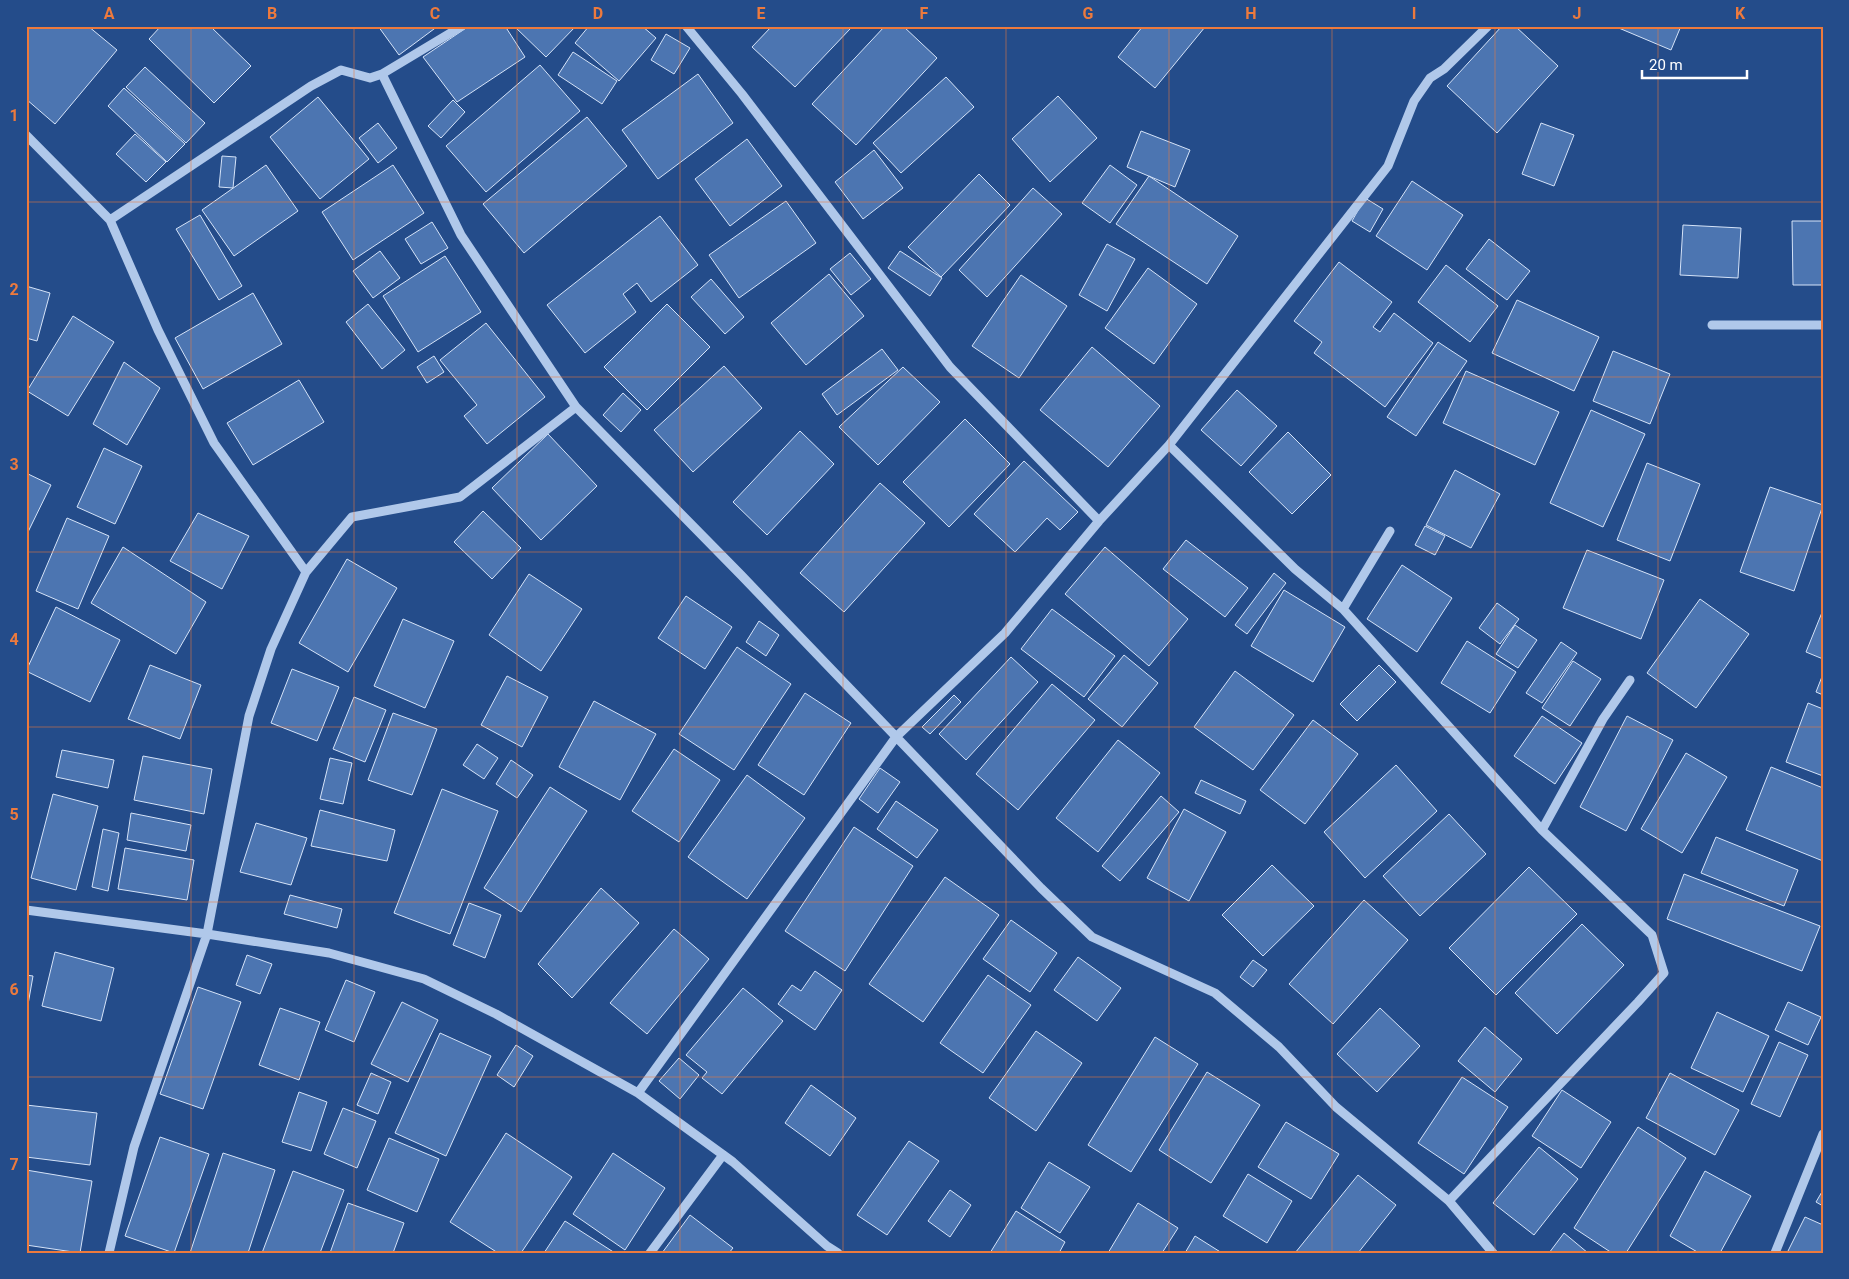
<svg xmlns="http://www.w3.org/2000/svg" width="1849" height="1279" font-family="Roboto,sans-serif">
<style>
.building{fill:#4c75b1;stroke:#d5e3f8}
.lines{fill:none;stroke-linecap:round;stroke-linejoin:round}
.minor{stroke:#b0c8ea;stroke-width:9}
.grid{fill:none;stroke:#ed7a3d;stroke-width:1;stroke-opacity:0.55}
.neatline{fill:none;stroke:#ed7a3d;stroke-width:2}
.grid-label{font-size:16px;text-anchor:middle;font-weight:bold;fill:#ed7a3d}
</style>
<rect width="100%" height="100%" fill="#244c8a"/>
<path class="building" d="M 26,26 L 88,26 L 117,50 L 55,124 L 26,99 Z
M 161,26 L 210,26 L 251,66 L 214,103 L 149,39 Z
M 378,26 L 438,26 L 399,55 Z
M 469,26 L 505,26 L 525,57 L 457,102 L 423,57 Z
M 514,26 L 576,26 L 546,57 Z
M 589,26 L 642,26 L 656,38 L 619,81 L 575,43 Z
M 772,26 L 848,26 L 850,29 L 795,87 L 752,47 Z
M 885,26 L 903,26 L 937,58 L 856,145 L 812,104 Z
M 1143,26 L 1205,27 L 1155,88 L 1118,57 Z
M 1502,26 L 1515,26 L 1558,66 L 1497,133 L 1447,86 Z
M 1614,26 L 1681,26 L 1671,50 Z
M 666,34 L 690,48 L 674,74 L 651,60 Z
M 573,52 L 617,81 L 602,104 L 558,75 Z
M 540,65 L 580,111 L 486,192 L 446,146 Z
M 145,67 L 205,123 L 186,143 L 126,87 Z
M 698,74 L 733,123 L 658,179 L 622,130 Z
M 946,77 L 974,107 L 901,173 L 873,143 Z
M 124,88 L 185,144 L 167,162 L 108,106 Z
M 1058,96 L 1097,138 L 1050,182 L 1012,139 Z
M 318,97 L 369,159 L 320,199 L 270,137 Z
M 453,100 L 465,112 L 441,138 L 428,126 Z
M 587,117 L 627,166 L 524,253 L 483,204 Z
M 378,123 L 397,148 L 378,163 L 359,138 Z
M 1541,123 L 1574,135 L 1554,186 L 1522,174 Z
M 1141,131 L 1190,150 L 1175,187 L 1127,167 Z
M 135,134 L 166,162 L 146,182 L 116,154 Z
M 747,139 L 782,186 L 730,226 L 695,179 Z
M 874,150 L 903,188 L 863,219 L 835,182 Z
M 222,156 L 236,157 L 233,188 L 219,187 Z
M 266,165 L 298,211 L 234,256 L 202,210 Z
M 393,165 L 424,213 L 353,260 L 322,212 Z
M 1110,165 L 1137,185 L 1110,223 L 1082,203 Z
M 979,174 L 1010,205 L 941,277 L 908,247 Z
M 1149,176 L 1238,236 L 1207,284 L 1116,224 Z
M 1412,181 L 1463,215 L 1427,270 L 1376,236 Z
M 1033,188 L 1062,214 L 987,297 L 959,270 Z
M 1365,198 L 1383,209 L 1370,232 L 1352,221 Z
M 786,201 L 816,243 L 739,298 L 709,255 Z
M 200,215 L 242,286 L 219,300 L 176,229 Z
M 660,216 L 698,265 L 651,302 L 637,283 L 623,294 L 636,312 L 585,353 L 547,305 Z
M 1792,221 L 1823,221 L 1823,285 L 1793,285 Z
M 432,222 L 448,248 L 421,264 L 405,239 Z
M 1683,225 L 1741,228 L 1738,278 L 1680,275 Z
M 1489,239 L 1530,271 L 1507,300 L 1466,269 Z
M 1107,244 L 1135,259 L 1107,311 L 1079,295 Z
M 380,251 L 400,278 L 373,298 L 353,271 Z
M 900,251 L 942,278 L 930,296 L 888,268 Z
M 850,253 L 871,279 L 851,295 L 830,269 Z
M 445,256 L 481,312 L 418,352 L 383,296 Z
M 1339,262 L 1392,302 L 1373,327 L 1380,332 L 1394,313 L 1433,343 L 1385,407 L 1314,353 L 1322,342 L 1294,321 Z
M 1446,265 L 1498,306 L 1470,342 L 1418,302 Z
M 1148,268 L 1197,304 L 1154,364 L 1105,328 Z
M 829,274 L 864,316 L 806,365 L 771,323 Z
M 1021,275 L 1067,306 L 1019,378 L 972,346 Z
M 711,279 L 744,317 L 725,334 L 691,297 Z
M 26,286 L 50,293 L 37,341 L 26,338 Z
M 253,293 L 282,344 L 203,389 L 175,338 Z
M 1517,300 L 1599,337 L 1574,391 L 1492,353 Z
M 368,304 L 405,350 L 382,369 L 346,322 Z
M 667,304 L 710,347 L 647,410 L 604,367 Z
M 73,316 L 114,342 L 68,416 L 27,391 Z
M 486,323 L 545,397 L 487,444 L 464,416 L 477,405 L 440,360 Z
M 1438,342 L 1467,361 L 1416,436 L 1387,417 Z
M 1092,347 L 1160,406 L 1108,467 L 1040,410 Z
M 882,349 L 898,370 L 837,415 L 822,394 Z
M 1613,351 L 1670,374 L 1650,424 L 1593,401 Z
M 434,356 L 444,372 L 427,383 L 417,367 Z
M 124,362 L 160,388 L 127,445 L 93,424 Z
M 724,366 L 762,408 L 693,472 L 654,430 Z
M 903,367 L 940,402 L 878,465 L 839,427 Z
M 1466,371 L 1559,412 L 1535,465 L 1443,423 Z
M 299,380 L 324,422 L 253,465 L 227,423 Z
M 1237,390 L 1277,426 L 1241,466 L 1201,430 Z
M 623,393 L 641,410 L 621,432 L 603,415 Z
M 1591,410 L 1645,434 L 1603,527 L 1550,503 Z
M 965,419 L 1010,464 L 949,527 L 903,482 Z
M 800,431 L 834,464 L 767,535 L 733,502 Z
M 1288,432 L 1331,475 L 1292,514 L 1249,472 Z
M 548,434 L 597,486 L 541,540 L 492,488 Z
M 104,448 L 142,466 L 115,524 L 77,507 Z
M 1024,461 L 1078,512 L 1060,530 L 1047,518 L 1015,552 L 974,514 Z
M 1647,463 L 1700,484 L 1670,561 L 1617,540 Z
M 1455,470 L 1500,494 L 1471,548 L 1426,525 Z
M 26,473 L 51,485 L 28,532 L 26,531 Z
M 880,483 L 925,523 L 844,612 L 800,573 Z
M 1770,487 L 1823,505 L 1794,591 L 1740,572 Z
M 483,511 L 521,548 L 492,579 L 454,542 Z
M 198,513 L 249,536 L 222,589 L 170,561 Z
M 67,518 L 109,536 L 78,609 L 36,591 Z
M 1425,526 L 1445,536 L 1435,555 L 1415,545 Z
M 1186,540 L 1248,588 L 1225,617 L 1163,569 Z
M 123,547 L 206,602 L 176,654 L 91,603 Z
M 1105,547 L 1188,619 L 1149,666 L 1065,594 Z
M 1587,550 L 1664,580 L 1641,639 L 1563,608 Z
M 347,559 L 397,588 L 348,672 L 299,643 Z
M 1402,565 L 1452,598 L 1417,652 L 1367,619 Z
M 1274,573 L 1286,583 L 1247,634 L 1235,625 Z
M 529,574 L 582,609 L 541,671 L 489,635 Z
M 1284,590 L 1345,627 L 1313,682 L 1251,646 Z
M 686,596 L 732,627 L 705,669 L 658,638 Z
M 1700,599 L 1749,634 L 1696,708 L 1647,673 Z
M 1497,603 L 1519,619 L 1500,644 L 1479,628 Z
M 56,607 L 120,640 L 90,702 L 26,671 Z
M 1052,609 L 1115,656 L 1084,697 L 1021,649 Z
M 1823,610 L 1823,659 L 1806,652 Z
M 403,619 L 454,641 L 425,708 L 374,686 Z
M 759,621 L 779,635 L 766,656 L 746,642 Z
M 1515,625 L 1537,640 L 1518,668 L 1496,654 Z
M 1467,641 L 1516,672 L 1490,713 L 1441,683 Z
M 1561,642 L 1577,653 L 1542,703 L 1526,693 Z
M 737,647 L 791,684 L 734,770 L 679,734 Z
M 1124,655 L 1158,683 L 1122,727 L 1088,699 Z
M 1011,657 L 1038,682 L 966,760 L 939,734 Z
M 1573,661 L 1601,679 L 1570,726 L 1542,708 Z
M 150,665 L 201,685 L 180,739 L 128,719 Z
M 1379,665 L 1396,682 L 1357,721 L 1340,704 Z
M 292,669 L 339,687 L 317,741 L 271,723 Z
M 1235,671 L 1294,715 L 1253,770 L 1194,727 Z
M 1823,674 L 1823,695 L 1816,692 Z
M 507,676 L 548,697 L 522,747 L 481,725 Z
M 1052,684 L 1095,720 L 1018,810 L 976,774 Z
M 805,693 L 851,723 L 804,795 L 758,765 Z
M 954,695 L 961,702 L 930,734 L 922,727 Z
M 354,697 L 386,710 L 365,762 L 333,749 Z
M 594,701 L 656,734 L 620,800 L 559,767 Z
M 1808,703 L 1823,709 L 1823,776 L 1786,762 Z
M 393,713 L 437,729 L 412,795 L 368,780 Z
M 1542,716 L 1582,743 L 1555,784 L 1514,756 Z
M 1627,716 L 1673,740 L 1626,831 L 1580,807 Z
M 1313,720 L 1358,754 L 1305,824 L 1260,790 Z
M 1118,740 L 1160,773 L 1098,852 L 1056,818 Z
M 477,744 L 498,758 L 484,779 L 463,765 Z
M 674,749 L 720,780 L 679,842 L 632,811 Z
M 62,750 L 114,760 L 108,788 L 56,777 Z
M 1686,753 L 1727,777 L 1682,853 L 1641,829 Z
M 143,756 L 212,769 L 204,814 L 134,800 Z
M 330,758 L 352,763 L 343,804 L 320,799 Z
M 511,760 L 533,775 L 517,798 L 496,784 Z
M 1396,765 L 1437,811 L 1365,878 L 1324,832 Z
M 1771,767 L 1823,788 L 1823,861 L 1746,830 Z
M 880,768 L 900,782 L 878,813 L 859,799 Z
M 747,775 L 805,818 L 747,899 L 688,857 Z
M 1201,780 L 1246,801 L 1240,814 L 1195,793 Z
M 550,787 L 587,811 L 521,912 L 484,888 Z
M 442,789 L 498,811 L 450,934 L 394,913 Z
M 53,794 L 98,806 L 76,890 L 31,878 Z
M 1161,796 L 1179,812 L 1120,881 L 1102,866 Z
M 896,801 L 938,830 L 917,858 L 877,829 Z
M 1184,809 L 1226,832 L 1189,901 L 1147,878 Z
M 320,810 L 395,830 L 387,861 L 311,846 Z
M 131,813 L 191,825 L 186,851 L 127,840 Z
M 1449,814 L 1486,854 L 1420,916 L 1383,876 Z
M 256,823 L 307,838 L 291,885 L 240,872 Z
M 854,827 L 913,866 L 845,971 L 785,931 Z
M 103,829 L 119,833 L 108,891 L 92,887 Z
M 1716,837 L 1798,870 L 1784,906 L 1701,873 Z
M 125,848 L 194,860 L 187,900 L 118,889 Z
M 1272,865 L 1314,906 L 1263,956 L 1222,915 Z
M 1529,867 L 1577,914 L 1496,995 L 1449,948 Z
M 1684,874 L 1820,926 L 1802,971 L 1667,919 Z
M 945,877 L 999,915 L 923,1022 L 869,984 Z
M 601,888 L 639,923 L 572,998 L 538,964 Z
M 290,895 L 342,909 L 337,928 L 284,914 Z
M 1364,900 L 1408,940 L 1333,1024 L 1289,984 Z
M 469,903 L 501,915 L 485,958 L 453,945 Z
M 1011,920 L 1057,953 L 1030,992 L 983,959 Z
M 1582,924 L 1624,965 L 1557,1034 L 1515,993 Z
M 674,929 L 709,959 L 647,1034 L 610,1003 Z
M 55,952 L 114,968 L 101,1021 L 42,1006 Z
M 247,955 L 272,964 L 260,994 L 236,985 Z
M 1078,957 L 1121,988 L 1097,1021 L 1054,990 Z
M 1253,960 L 1267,970 L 1253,987 L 1240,977 Z
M 815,971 L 842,990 L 815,1030 L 778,1004 L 792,985 L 801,991 Z
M 26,975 L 33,976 L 26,1016 Z
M 988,975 L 1031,1005 L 983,1073 L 940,1043 Z
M 346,980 L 375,992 L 354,1042 L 325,1030 Z
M 198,987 L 241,1002 L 203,1109 L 160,1094 Z
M 743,988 L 783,1021 L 722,1094 L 702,1078 L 707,1072 L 686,1055 Z
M 402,1002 L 438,1020 L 408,1082 L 371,1064 Z
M 1788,1002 L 1821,1017 L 1808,1045 L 1775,1030 Z
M 280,1008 L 320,1022 L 299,1080 L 259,1065 Z
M 1380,1008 L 1420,1046 L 1377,1092 L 1337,1054 Z
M 1717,1012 L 1769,1036 L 1743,1092 L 1691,1068 Z
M 1485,1027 L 1522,1059 L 1495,1092 L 1458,1061 Z
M 1036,1031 L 1082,1063 L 1036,1131 L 989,1098 Z
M 440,1033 L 491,1056 L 446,1156 L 395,1133 Z
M 1155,1037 L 1198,1064 L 1131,1172 L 1088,1145 Z
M 1779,1042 L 1808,1055 L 1780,1117 L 1751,1104 Z
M 516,1045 L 533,1056 L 514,1087 L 497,1075 Z
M 679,1058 L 699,1075 L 680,1099 L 659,1081 Z
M 1207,1072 L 1260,1105 L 1211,1183 L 1159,1150 Z
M 371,1073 L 391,1082 L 378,1114 L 357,1105 Z
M 1670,1073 L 1739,1110 L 1715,1155 L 1646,1118 Z
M 1462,1077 L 1508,1107 L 1464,1174 L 1418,1143 Z
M 811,1085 L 856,1118 L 830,1156 L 785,1123 Z
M 1562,1090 L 1611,1122 L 1581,1168 L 1532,1136 Z
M 299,1092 L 327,1102 L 311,1151 L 282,1142 Z
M 26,1105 L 97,1113 L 90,1165 L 26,1157 Z
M 343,1108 L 376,1121 L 357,1168 L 324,1154 Z
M 1286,1122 L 1339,1154 L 1311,1199 L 1258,1167 Z
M 1638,1127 L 1686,1158 L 1626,1253 L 1612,1253 L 1574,1228 Z
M 506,1133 L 572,1177 L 521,1253 L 498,1253 L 450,1222 Z
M 160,1137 L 209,1154 L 174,1253 L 125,1236 Z
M 389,1138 L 439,1159 L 417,1212 L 367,1190 Z
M 909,1141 L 939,1161 L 887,1235 L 857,1215 Z
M 1539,1147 L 1578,1179 L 1534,1235 L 1493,1203 Z
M 223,1153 L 275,1170 L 248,1253 L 190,1253 Z
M 613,1153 L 665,1188 L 625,1250 L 573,1214 Z
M 1049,1162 L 1090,1187 L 1060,1233 L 1021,1208 Z
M 26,1170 L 92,1181 L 80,1253 L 26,1245 Z
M 293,1171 L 344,1190 L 320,1253 L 262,1253 Z
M 1705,1171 L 1751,1196 L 1720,1253 L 1699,1253 L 1670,1236 Z
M 1248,1174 L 1292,1201 L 1267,1243 L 1223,1216 Z
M 1358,1175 L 1396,1205 L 1358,1253 L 1295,1253 Z
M 950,1190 L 971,1205 L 950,1237 L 928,1221 Z
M 1823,1190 L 1823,1206 L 1816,1202 Z
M 348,1203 L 404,1223 L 393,1253 L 330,1253 Z
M 1138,1203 L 1178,1228 L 1162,1253 L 1108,1253 Z
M 1016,1211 L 1065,1242 L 1059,1253 L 990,1253 Z
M 690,1215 L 733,1248 L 729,1253 L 662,1253 Z
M 1805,1217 L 1823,1225 L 1823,1253 L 1787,1253 Z
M 565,1221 L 615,1253 L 544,1253 Z
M 1564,1233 L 1588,1253 L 1549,1253 Z
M 1195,1236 L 1222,1253 L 1185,1253 Z"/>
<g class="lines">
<path class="minor" d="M 686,26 L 742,94 L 950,367 L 1099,521
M 382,74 L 462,26
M 26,135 L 110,220 L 158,330 L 214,443 L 306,572
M 110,220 L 311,86 L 341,70 L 370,78 L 382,74 L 461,235 L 576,407 L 741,575 L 1041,888 L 1092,937 L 1215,993 L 1279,1047 L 1336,1107 L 1449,1201 L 1493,1253
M 1712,325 L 1823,325
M 1169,445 L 1295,569 L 1343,609 L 1542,830 L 1652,935 L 1664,973 L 1638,1002 L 1449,1201
M 1343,609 L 1390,531
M 1542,830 L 1603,719 L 1630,680
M 26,910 L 207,934 L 329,953 L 424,979 L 496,1014 L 638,1093 L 733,1162 L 827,1246 L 838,1253
M 638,1093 L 896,737 L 1005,633 L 1099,521 L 1169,445 L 1388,166 L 1414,101 L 1430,78 L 1444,69 L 1488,26
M 109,1253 L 134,1147 L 207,934 L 249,716 L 271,649 L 306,572 L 352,517 L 460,497 L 576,407
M 650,1253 L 723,1155
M 1775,1253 L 1823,1134"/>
</g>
<path class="grid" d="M 191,26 L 191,1253M 354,26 L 354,1253M 517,26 L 517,1253M 680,26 L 680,1253M 843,26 L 843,1253M 1006,26 L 1006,1253M 1169,26 L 1169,1253M 1332,26 L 1332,1253M 1495,26 L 1495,1253M 1658,26 L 1658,1253M 26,202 L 1823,202M 26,377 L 1823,377M 26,552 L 1823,552M 26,727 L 1823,727M 26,902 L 1823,902M 26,1077 L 1823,1077"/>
<rect width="1849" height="1279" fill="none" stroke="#244c8a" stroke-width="55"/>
<path d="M1642 70v8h105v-8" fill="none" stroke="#ffffff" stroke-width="2.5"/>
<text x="1649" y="70" font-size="15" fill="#ffffff" stroke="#244c8a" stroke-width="4" paint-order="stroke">20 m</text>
<rect x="28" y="28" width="1794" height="1224" class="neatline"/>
<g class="grid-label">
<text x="109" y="19">A</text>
<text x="272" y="19">B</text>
<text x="435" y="19">C</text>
<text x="598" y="19">D</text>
<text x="761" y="19">E</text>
<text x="924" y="19">F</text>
<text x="1088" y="19">G</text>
<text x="1251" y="19">H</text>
<text x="1414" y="19">I</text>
<text x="1577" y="19">J</text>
<text x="1740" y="19">K</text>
<text x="14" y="121">1</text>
<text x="14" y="295">2</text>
<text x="14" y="470">3</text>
<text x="14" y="645">4</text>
<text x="14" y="820">5</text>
<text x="14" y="995">6</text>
<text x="14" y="1170">7</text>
</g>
</svg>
